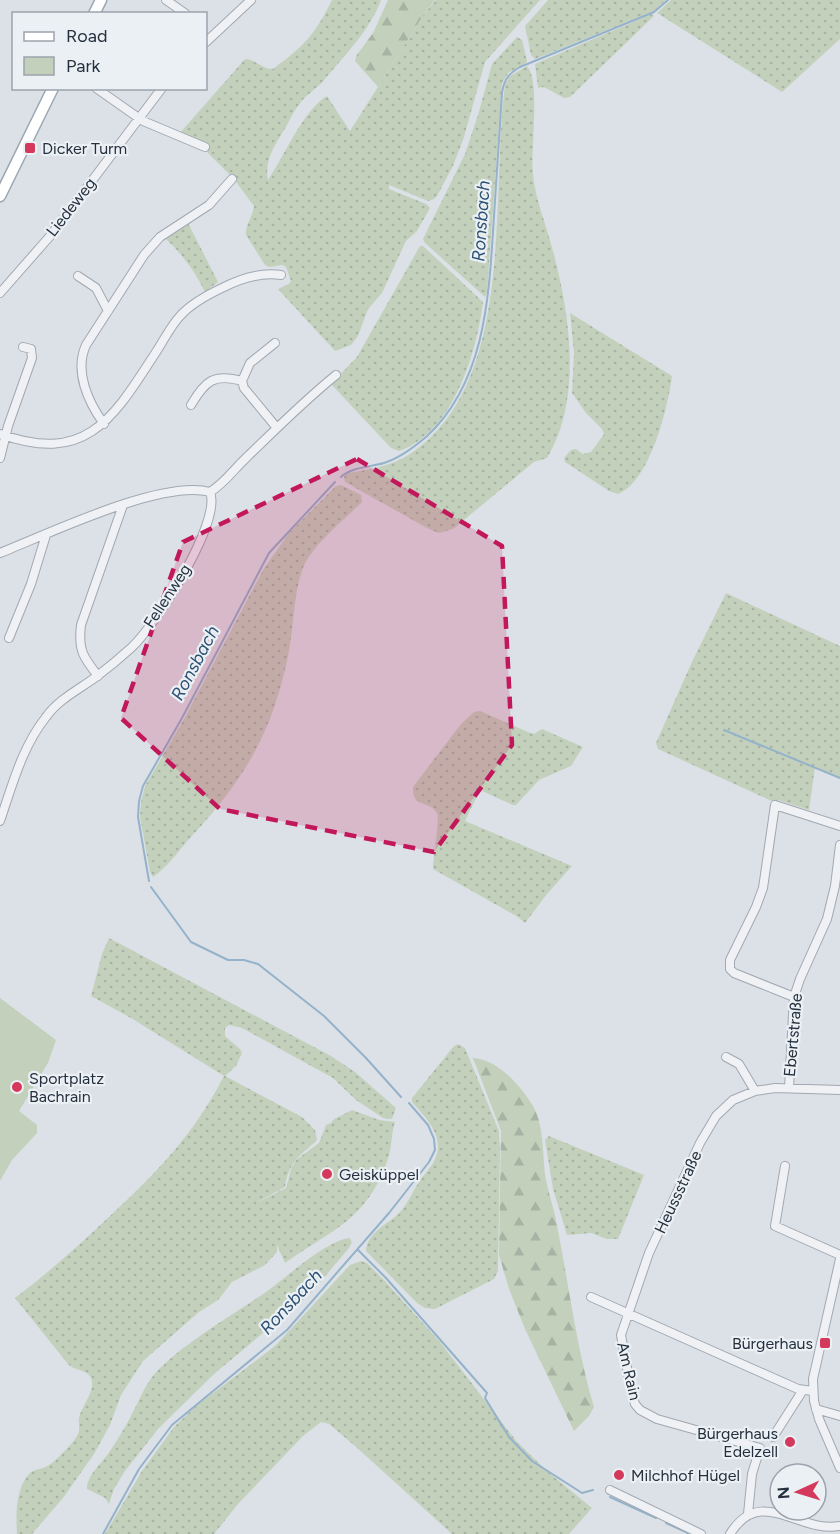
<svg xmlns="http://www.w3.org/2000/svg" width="840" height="1534" font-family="Figtree,sans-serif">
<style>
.green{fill:url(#green-dots)}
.forest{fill:url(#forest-firs)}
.pitch{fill:#c3d1bc}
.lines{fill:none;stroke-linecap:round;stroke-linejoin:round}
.stream{stroke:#94b2c9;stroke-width:2}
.minor-casing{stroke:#a1a8b1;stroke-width:10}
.major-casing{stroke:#9ba6b3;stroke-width:13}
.minor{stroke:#eff1f5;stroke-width:8}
.major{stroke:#fff;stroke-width:10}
.marked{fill:#c2185b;fill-opacity:0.2;stroke:#c2185b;stroke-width:4.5;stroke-dasharray:12 8;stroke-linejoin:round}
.poi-dot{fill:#d4385a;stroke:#ebf0f5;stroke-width:2}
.labels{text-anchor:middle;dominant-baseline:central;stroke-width:4.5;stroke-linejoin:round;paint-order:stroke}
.poi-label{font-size:16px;fill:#25303e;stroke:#ebf0f5;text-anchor:start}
.street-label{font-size:16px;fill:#25303e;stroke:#ebf0f5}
.water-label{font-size:18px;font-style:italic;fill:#2d5173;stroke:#ebf0f5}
</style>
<defs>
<pattern id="green-dots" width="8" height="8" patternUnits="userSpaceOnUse" patternTransform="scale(1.5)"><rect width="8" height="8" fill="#c3d1bc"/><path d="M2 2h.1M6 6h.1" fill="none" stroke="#a7b4a3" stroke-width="1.8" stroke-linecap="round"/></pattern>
<pattern id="forest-firs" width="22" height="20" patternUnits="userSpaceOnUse" patternTransform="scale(1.5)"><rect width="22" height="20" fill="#c3d1bc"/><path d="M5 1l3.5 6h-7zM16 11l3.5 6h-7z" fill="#a7b4a3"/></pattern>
</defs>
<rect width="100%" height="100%" fill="#dce1e7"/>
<path class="green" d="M 332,0 L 381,0 C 371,29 344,56 325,79 C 318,88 308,93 301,102 C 295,109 291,117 287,125 C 276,144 264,158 268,180 C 283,158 304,109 327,96 L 350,131 L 424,14 L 436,0 L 540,0 L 485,62 L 464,137 L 453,166 L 437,196 L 434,199 L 428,201 L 389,185 L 389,189 L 426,204 L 430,208 L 417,231 L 406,241 L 382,293 L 368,309 L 358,336 L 351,345 L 335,351 L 278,289 L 289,284 L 291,281 L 286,267 L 282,265 L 270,267 L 265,265 L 246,235 C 245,225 253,216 254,206 L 233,178 L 208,153 L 206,145 L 179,134 L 245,59 C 255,59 262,69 273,69 C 303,47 315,35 332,0 Z
M 548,0 L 666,0 L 654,11 L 535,59 L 531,55 L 525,26 Z
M 671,0 L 840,0 L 840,39 L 782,92 L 657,13 Z
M 652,14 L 654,16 L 570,97 L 564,98 L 544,87 L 538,88 L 535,64 Z
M 517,37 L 522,40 L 527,61 L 526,63 L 508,73 L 502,84 L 487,292 L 485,297 L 425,243 L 423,239 L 465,154 L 478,115 L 492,64 Z
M 527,66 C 541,82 530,149 533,174 C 535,198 545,221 551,244 C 569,308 584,397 547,458 L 534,462 L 453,529 L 439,533 L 429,529 L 345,482 L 344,476 L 349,473 C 370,469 392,466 410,454 C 517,383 490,197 505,85 L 510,76 Z
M 188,223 L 218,282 L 205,292 C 195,271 182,254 165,238 Z
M 420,246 L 423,246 L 483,302 C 477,352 453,433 399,451 L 391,448 L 331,384 L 357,357 Z
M 570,313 L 672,376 C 668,407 650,482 618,494 L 609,491 L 565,462 L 564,458 L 571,450 L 576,449 L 583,454 L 591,452 L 604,434 L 602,429 L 586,413 L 572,393 L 574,353 Z
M 341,485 L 361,495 L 362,502 C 344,520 322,537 308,558 C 294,579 294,625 289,651 C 273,732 246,777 191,837 C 179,850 168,867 153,877 L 150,872 L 140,817 L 141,802 L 145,786 L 184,719 L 263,570 L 289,533 L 336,486 Z
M 726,593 L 840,646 L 840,778 L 815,767 L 809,810 L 778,800 L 776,803 L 658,749 L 656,743 L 691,664 Z
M 480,711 L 528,732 L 534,734 L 542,729 L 583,747 L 571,766 L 539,780 L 516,805 L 513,805 L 482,791 L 479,792 L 465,821 L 572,866 L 547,894 L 525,923 L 518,917 L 433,869 C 433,860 440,817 437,813 C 430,800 412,809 413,787 L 461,724 L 474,712 Z
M 109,938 L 331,1056 L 355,1072 L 396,1108 L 392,1119 L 383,1118 L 356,1100 L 333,1078 L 242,1028 L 229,1025 L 225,1028 L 225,1036 L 240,1049 L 242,1053 L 236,1066 L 225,1076 L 302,1117 L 315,1130 L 317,1140 C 299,1157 289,1161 285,1187 L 252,1205 L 286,1188 L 291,1169 L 296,1160 L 319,1143 L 326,1125 L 331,1123 L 334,1119 L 352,1110 L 379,1120 L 395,1122 C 391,1134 392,1147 388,1159 C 367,1220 333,1229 285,1263 L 277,1245 L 277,1252 L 265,1265 L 232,1282 L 218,1300 L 199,1312 L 143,1361 L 121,1395 L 110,1425 L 94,1454 L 63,1498 L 32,1534 L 17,1534 C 16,1515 15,1492 28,1475 C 34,1468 42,1470 49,1465 C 56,1461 78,1439 79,1431 C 80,1420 76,1421 83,1408 C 87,1399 95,1388 91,1378 C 87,1369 74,1371 68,1364 L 15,1298 C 48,1273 78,1246 109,1217 C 158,1171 192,1137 224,1076 L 131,1018 L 91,996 L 102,954 Z
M 458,1044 L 465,1048 L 499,1131 L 500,1149 L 498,1271 L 494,1279 L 435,1309 L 425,1308 L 417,1303 L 366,1251 C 366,1236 384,1225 395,1217 C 406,1208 411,1194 419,1182 C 424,1174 431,1168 435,1159 C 446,1137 425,1117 412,1102 L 412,1098 L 454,1046 Z
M 549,1136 L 644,1175 L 618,1239 L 607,1239 L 591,1233 L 567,1235 L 553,1189 L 545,1140 Z
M 349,1238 L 352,1242 L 349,1248 L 311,1293 L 214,1374 L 158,1429 L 125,1471 L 114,1489 L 109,1504 L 105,1498 L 87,1489 C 86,1476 103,1462 110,1451 C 118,1439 126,1426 133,1412 C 141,1397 146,1382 159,1369 C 190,1339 230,1317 266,1292 C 287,1277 324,1242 349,1238 Z
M 361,1261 L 367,1263 L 384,1280 L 440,1342 L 517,1442 L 548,1472 L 592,1508 L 569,1534 L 452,1534 L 355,1446 L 329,1424 L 321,1422 L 303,1436 L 238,1504 L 214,1534 L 105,1534 L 142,1471 L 174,1427 L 196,1406 L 275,1346 L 350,1265 Z"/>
<path class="forest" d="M 388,0 L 435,0 L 424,14 L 378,87 L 355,61 L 356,56 L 373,33 Z
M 473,1058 C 498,1059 523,1088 534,1108 C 545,1129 542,1157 546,1180 C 548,1190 551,1200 554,1211 C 568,1276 575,1343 594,1407 L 589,1416 L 574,1431 L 525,1329 L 509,1289 L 499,1255 L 501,1131 Z"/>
<path class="pitch" d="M 0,998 L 56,1040 L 48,1063 L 19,1111 L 37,1125 L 37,1133 L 12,1160 L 0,1181 Z"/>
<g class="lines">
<path class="stream" d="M 341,477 C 352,467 370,467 384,463 C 400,458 413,448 426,437 C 487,381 489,293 494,216 C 497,175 499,134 502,93 C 504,80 508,74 520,67 L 654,12 L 668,0
M 724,730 L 840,778
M 149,881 L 138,817 L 139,801 L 143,786 L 182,718 L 269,553 L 335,482
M 151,887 L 191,942 L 228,960 L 244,960 L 258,964 L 324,1016 L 366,1058 L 401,1097
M 358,1250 L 386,1278 L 487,1393 L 485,1398 L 509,1437 L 532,1461 L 582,1493 L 593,1490
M 610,1497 L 656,1518
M 666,1523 L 690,1534
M 103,1534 L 139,1469 L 172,1425 L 287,1330 L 389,1213 L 429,1162 L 435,1150 L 434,1139 L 428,1125 L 409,1103"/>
<g class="minor-casing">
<path id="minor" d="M 166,0 L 186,14
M 206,42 L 251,0
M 96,88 L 143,121 L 205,147
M 78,276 L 96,288 L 108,311
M 0,293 L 51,235 L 162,88
M 242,381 L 250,363 L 275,343
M 191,405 C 205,381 214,373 242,381 L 244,388 L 277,428
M 104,424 C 88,402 74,371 86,345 L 144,255 L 160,237 L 209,205 L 232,179
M 0,434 C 89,466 115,415 158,349 C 165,338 172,324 181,315 C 192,303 209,294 224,287 C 242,278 261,272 281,275
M 0,458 L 8,426 L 32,358 L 31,349 L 23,347
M 210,492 C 225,483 234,469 247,457 C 276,429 305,400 336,375
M 0,553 C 48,534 162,479 210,492
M 9,638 L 31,584 L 46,535
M 98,676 C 83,657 78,650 81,625 L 123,505
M 0,821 C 12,786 22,747 46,717 C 59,699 78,690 96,677 C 108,668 120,658 131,648 C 155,626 222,522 210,492
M 794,997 L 734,973 L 730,969 L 730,960 L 756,907 L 763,888 L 775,805 L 840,826
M 726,1057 L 739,1064 L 755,1091
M 789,1088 L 794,997 L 800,979 L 827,919 L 835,886 L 840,845
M 785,1166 L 775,1226 L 840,1255
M 840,1259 L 813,1379 L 814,1401 L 819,1419 L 840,1468
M 591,1297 L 798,1389 L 813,1391
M 816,1409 L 840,1416
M 773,1437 L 803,1390
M 610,1490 L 701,1534
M 748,1514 L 752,1474 L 760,1448 L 657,1419 L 640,1410 L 635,1404 L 631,1390 L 621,1335 L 649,1253 L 700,1143 L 716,1116 L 733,1100 L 755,1091 L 775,1088 L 840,1090
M 730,1534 C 761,1484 799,1534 840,1526"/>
</g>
<g class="major-casing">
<path id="major" d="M 94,14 L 101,0
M 0,196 L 53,88"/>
</g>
<use href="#minor" class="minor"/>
<use href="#major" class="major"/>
</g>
<path class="marked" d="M 357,459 L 502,546 L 512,745 L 434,852 L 220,809 L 121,718 L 183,542 Z"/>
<g class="poi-dot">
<rect x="24" y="142" width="12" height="12" rx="3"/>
<circle cx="17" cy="1087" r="6"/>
<circle cx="327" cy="1174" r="6"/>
<rect x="819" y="1337" width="12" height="12" rx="3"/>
<circle cx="790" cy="1442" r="6"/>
<circle cx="619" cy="1475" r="6"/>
</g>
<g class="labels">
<g class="poi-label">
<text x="42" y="148">Dicker Turm</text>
<text x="29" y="1078">Sportplatz<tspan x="29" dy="18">Bachrain</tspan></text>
<text x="339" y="1174">Geisküppel</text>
<text x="813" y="1343" text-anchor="end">Bürgerhaus</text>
<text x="778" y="1433" text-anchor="end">Bürgerhaus<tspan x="778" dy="18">Edelzell</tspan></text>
<text x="631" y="1475">Milchhof Hügel</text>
</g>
<g class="street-label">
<text transform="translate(71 207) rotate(-52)">Liedeweg</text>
<text transform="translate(167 596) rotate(-57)">Fellenweg</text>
<text transform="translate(793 1035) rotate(-85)">Ebertstraße</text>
<text transform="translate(678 1192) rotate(-65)">Heussstraße</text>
<text transform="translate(629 1371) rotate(77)">Am Rain</text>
</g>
<g class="water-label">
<text transform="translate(481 221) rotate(-86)">Ronsbach</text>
<text transform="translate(195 663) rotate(-62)">Ronsbach</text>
<text transform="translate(291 1302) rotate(-47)">Ronsbach</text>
</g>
</g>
<rect x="12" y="12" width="195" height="78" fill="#ebf0f5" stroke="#9ca3ac" stroke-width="1.5"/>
<rect x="24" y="32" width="30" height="9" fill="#ffffff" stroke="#9ca3ac" stroke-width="1.5"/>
<text x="66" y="42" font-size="18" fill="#25303e">Road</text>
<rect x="24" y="57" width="30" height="18" fill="#c3d1bc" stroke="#9ca3ac" stroke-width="1.5"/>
<text x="66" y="72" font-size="18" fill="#25303e">Park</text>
<g transform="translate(798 1492) rotate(266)"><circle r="28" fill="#ebf0f5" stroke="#9ca3ac" stroke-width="1.5"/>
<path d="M0-4.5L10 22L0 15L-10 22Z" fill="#d4385a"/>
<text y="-9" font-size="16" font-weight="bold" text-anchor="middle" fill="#25303e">N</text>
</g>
</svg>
